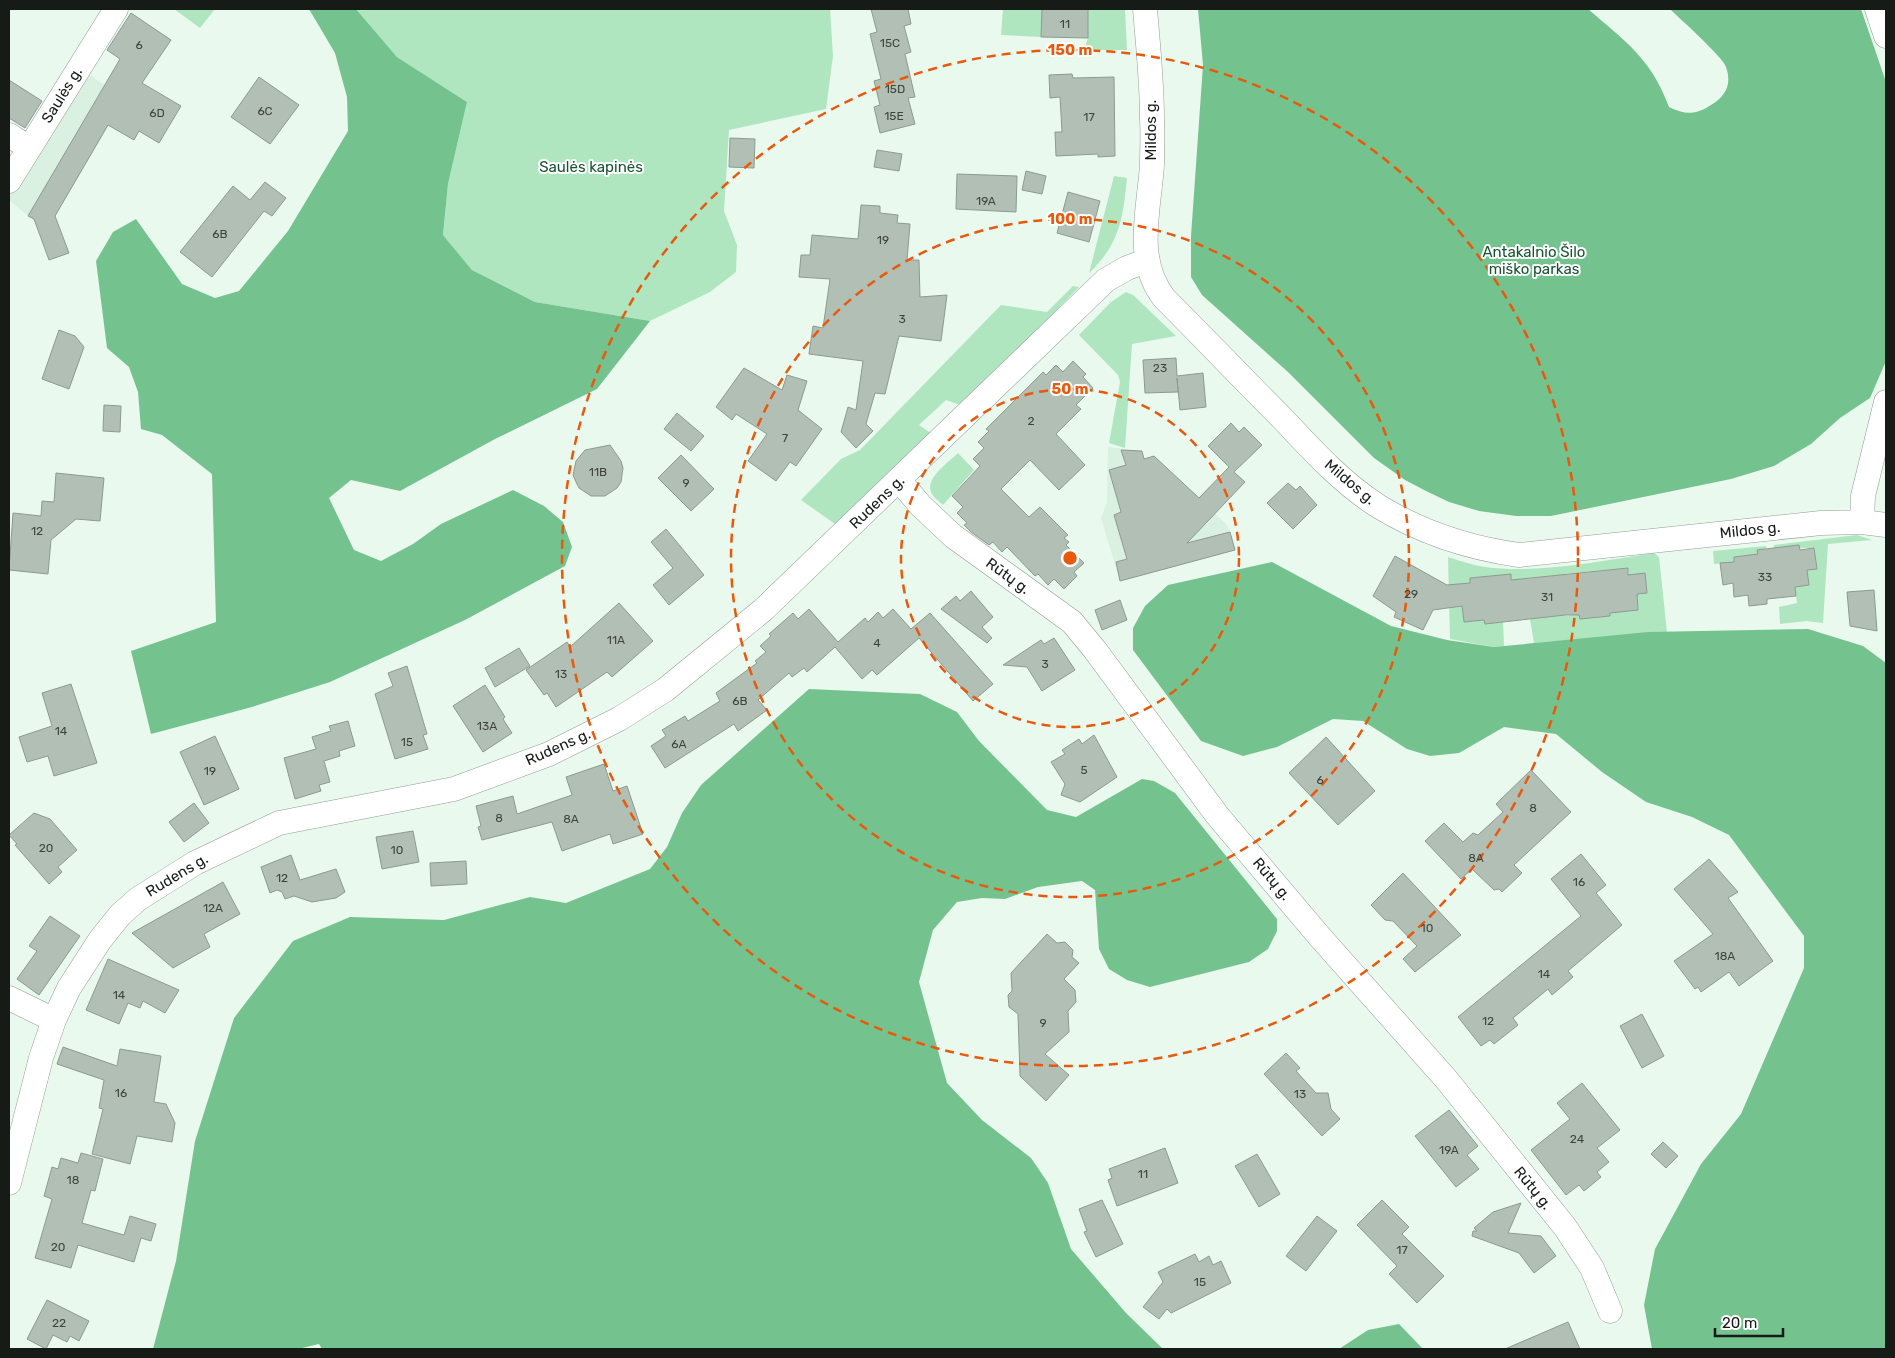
<svg xmlns="http://www.w3.org/2000/svg" width="1895" height="1358" font-family="Rubik,sans-serif">
<style>
.built{fill:#daf0e0}
.green{fill:#afe6c0}
.forest{fill:#74c38f}
.building{fill:#b1bfb5;stroke:#8c9a90}
.lines{fill:none;stroke-linecap:round;stroke-linejoin:round}
.street-casing{stroke:#919e95;stroke-width:25}
.street{stroke:#fff;stroke-width:24}
.ring{fill:none;stroke:#e8590c;stroke-width:2.5;stroke-dasharray:9 6}
.labels{text-anchor:middle;dominant-baseline:central;stroke-width:4;stroke-linejoin:round;paint-order:stroke}
.number-label{font-size:12px;fill:#3d443e}
.street-label{font-size:15px;fill:#161b17;stroke:#fff}
.park-label{font-size:15px;fill:#195432;stroke:#fff}
.centre{fill:#e8590c;stroke:#fff;stroke-width:2.5}
.ring-label{font-size:15px;text-anchor:middle;font-weight:bold;fill:#e8590c;stroke:#fff;stroke-width:4;stroke-linejoin:round;paint-order:stroke}
</style>
<rect width="100%" height="100%" fill="#eaf9ee"/>
<path class="built" d="M 79,68 L 125,98 L 48,228 L 28,216 L 9,200 L 9,181 Z
M 1108,447 L 1141,451 L 1144,459 L 1154,456 L 1228,526 L 1235,550 L 1120,581 L 1101,518 L 1107,502 Z"/>
<path class="green" d="M 174,9 L 215,9 L 200,28 Z
M 356,9 L 830,9 L 833,56 L 826,109 L 729,130 L 724,211 L 737,245 L 736,272 L 710,292 L 650,321 L 535,302 L 472,270 L 443,235 L 448,184 L 467,102 L 397,57 Z
M 1003,9 L 1042,9 L 1041,37 L 1001,35 Z
M 1088,9 L 1125,9 L 1127,50 L 1084,50 L 1088,38 Z
M 1114,176 L 1127,178 C 1123,218 1120,244 1089,273 Z
M 1073,286 L 1079,287 L 963,406 L 946,400 L 919,425 L 932,434 L 835,524 L 801,500 L 841,459 L 860,450 L 1001,305 L 1047,312 Z
M 1126,292 L 1133,295 L 1176,336 L 1132,344 L 1125,448 L 1109,443 L 1120,382 L 1118,375 L 1079,335 L 1111,302 Z
M 958,453 L 974,470 L 943,505 C 939,501 934,498 932,494 C 923,479 949,462 958,453 Z
M 1857,535 L 1872,540 L 1828,544 L 1823,623 L 1807,621 L 1780,624 L 1779,607 L 1797,603 L 1795,587 L 1809,585 L 1807,570 L 1817,568 L 1814,548 L 1774,548 L 1774,545 Z
M 1766,546 L 1766,549 L 1757,550 L 1758,554 L 1734,557 L 1734,562 L 1714,564 L 1713,551 Z
M 1654,553 L 1659,557 L 1667,632 L 1534,643 L 1530,619 L 1545,617 L 1543,602 L 1563,600 L 1565,616 L 1579,615 L 1580,619 L 1610,616 L 1610,613 L 1638,609 L 1637,594 L 1647,593 L 1645,574 L 1629,575 L 1628,568 L 1564,574 L 1564,579 L 1535,577 L 1511,580 L 1511,574 L 1470,578 L 1470,583 L 1457,607 L 1462,606 L 1464,622 L 1484,620 L 1485,624 L 1503,622 L 1504,646 L 1494,647 L 1450,639 L 1448,557 C 1460,561 1473,565 1485,567 C 1542,574 1599,561 1654,553 Z"/>
<path class="forest" d="M 309,9 L 356,9 L 397,57 L 467,102 L 448,184 L 443,235 L 472,270 L 535,302 L 650,321 L 597,389 L 495,439 L 400,491 L 351,480 L 329,498 L 354,550 L 381,561 L 413,544 L 441,524 L 513,490 L 544,506 L 563,522 L 572,547 L 565,566 L 465,620 L 330,682 L 252,707 L 151,734 L 131,651 L 216,622 L 212,474 L 162,435 L 141,429 L 138,392 L 129,367 L 107,348 L 96,261 L 113,232 L 136,219 L 182,284 L 215,298 L 239,291 L 288,231 L 348,131 L 347,97 L 335,53 Z
M 1198,9 L 1588,9 C 1625,41 1651,58 1669,107 C 1685,115 1696,115 1711,105 C 1726,96 1732,84 1726,67 C 1723,57 1680,19 1670,9 L 1861,9 L 1886,82 L 1886,361 L 1870,398 L 1840,418 L 1811,444 L 1774,466 L 1731,479 L 1551,516 L 1516,516 L 1479,511 L 1449,502 L 1426,491 L 1405,480 L 1374,458 L 1288,372 L 1202,295 L 1191,277 L 1191,236 L 1203,65 Z
M 1272,562 L 1391,626 L 1447,640 L 1494,647 L 1648,632 L 1808,629 L 1863,646 L 1886,663 L 1886,1349 L 1652,1349 L 1644,1305 L 1655,1249 L 1701,1164 L 1741,1114 L 1804,968 L 1804,936 L 1729,835 L 1692,817 L 1646,802 L 1602,772 L 1556,734 L 1504,727 L 1459,753 L 1430,756 L 1407,749 L 1363,721 L 1333,719 L 1277,747 L 1243,756 L 1201,741 L 1133,650 L 1133,628 L 1145,606 L 1168,585 Z
M 809,689 L 920,694 L 957,712 L 979,741 L 1047,810 L 1076,817 L 1142,779 L 1154,781 L 1175,793 L 1277,919 L 1277,931 L 1268,949 L 1249,962 L 1150,987 L 1127,980 L 1109,969 L 1099,949 L 1095,890 L 1082,881 L 1038,887 L 1005,899 L 982,898 L 957,902 L 933,930 L 919,982 L 947,1083 L 982,1120 L 1031,1158 L 1048,1183 L 1071,1249 L 1126,1313 L 1163,1349 L 322,1349 L 319,1344 L 298,1349 L 153,1349 L 176,1261 L 195,1141 L 234,1018 L 293,941 L 350,917 L 444,920 L 530,897 L 566,903 L 650,869 L 667,847 L 682,813 L 701,785 Z
M 1399,1324 L 1423,1349 L 1339,1349 L 1368,1330 Z"/>
<path class="building" d="M 871,9 L 908,9 L 911,24 L 904,26 L 911,52 L 905,54 L 915,97 L 908,98 L 915,124 L 880,133 L 874,107 L 880,105 L 874,81 L 881,79 L 870,34 L 877,32 Z
M 1042,9 L 1088,9 L 1088,38 L 1041,37 Z
M 131,13 L 171,40 L 142,83 L 181,106 L 159,143 L 139,131 L 134,140 L 108,125 L 55,216 L 69,253 L 49,260 L 34,219 L 28,216 L 120,59 L 107,50 Z
M 1072,74 L 1073,78 L 1114,77 L 1115,156 L 1098,157 L 1098,154 L 1056,156 L 1055,132 L 1062,132 L 1060,97 L 1050,98 L 1049,75 Z
M 259,77 L 299,105 L 270,144 L 231,117 Z
M 9,80 L 42,101 L 25,128 L 9,118 Z
M 730,138 L 755,139 L 754,168 L 729,167 Z
M 877,150 L 902,154 L 899,171 L 874,167 Z
M 1026,171 L 1046,176 L 1042,194 L 1022,190 Z
M 957,174 L 1017,176 L 1016,212 L 956,209 Z
M 265,182 L 286,198 L 272,216 L 264,211 L 212,277 L 180,252 L 233,186 L 250,200 Z
M 1068,192 L 1100,201 L 1089,242 L 1057,233 Z
M 861,205 L 880,206 L 880,213 L 898,215 L 897,223 L 910,224 L 907,260 L 919,260 L 920,297 L 947,295 L 941,341 L 899,336 L 885,394 L 875,393 L 866,424 L 873,431 L 856,448 L 841,432 L 848,407 L 856,410 L 863,361 L 809,354 L 813,326 L 823,328 L 830,279 L 799,277 L 801,255 L 810,255 L 812,235 L 858,239 Z
M 59,330 L 75,336 L 84,347 L 69,389 L 42,379 Z
M 1176,358 L 1177,376 L 1203,373 L 1206,407 L 1180,410 L 1177,378 L 1178,392 L 1145,393 L 1143,360 Z
M 1073,361 L 1086,374 L 1083,377 L 1093,388 L 1076,405 L 1081,409 L 1056,434 L 1085,465 L 1059,490 L 1030,460 L 1001,489 L 1029,517 L 1040,507 L 1068,535 L 1064,538 L 1069,542 L 1066,545 L 1084,563 L 1074,572 L 1077,576 L 1064,589 L 1054,579 L 1048,585 L 1038,574 L 1035,576 L 1007,547 L 1002,552 L 993,542 L 989,545 L 971,532 L 964,525 L 967,523 L 957,513 L 963,507 L 952,496 L 980,466 L 973,459 L 984,448 L 978,442 L 989,431 L 986,429 L 1043,372 L 1046,375 L 1056,365 L 1063,372 Z
M 744,368 L 782,390 L 787,375 L 807,381 L 798,410 L 822,429 L 796,466 L 790,462 L 776,481 L 748,461 L 767,434 L 736,414 L 732,420 L 716,407 Z
M 104,405 L 121,406 L 120,432 L 103,431 Z
M 677,413 L 704,436 L 691,451 L 664,429 Z
M 1231,423 L 1239,432 L 1244,427 L 1262,445 L 1234,472 L 1245,482 L 1187,543 L 1230,532 L 1235,550 L 1120,581 L 1116,562 L 1127,559 L 1114,515 L 1121,512 L 1109,470 L 1126,465 L 1121,450 L 1142,451 L 1144,459 L 1154,456 L 1199,498 L 1229,467 L 1208,446 Z
M 610,445 L 621,461 L 623,468 L 621,482 L 617,488 L 605,496 L 591,496 L 579,488 L 576,482 L 573,475 L 576,461 L 585,450 Z
M 681,455 L 714,489 L 691,511 L 658,478 Z
M 56,473 L 104,478 L 100,521 L 76,519 L 51,540 L 48,574 L 9,570 L 13,513 L 41,516 L 42,501 L 54,502 Z
M 1288,483 L 1296,490 L 1300,486 L 1317,505 L 1293,529 L 1267,503 Z
M 666,529 L 704,575 L 669,605 L 653,585 L 673,568 L 651,542 Z
M 1799,545 L 1800,550 L 1814,548 L 1817,569 L 1807,570 L 1809,585 L 1795,587 L 1796,596 L 1767,599 L 1767,604 L 1749,606 L 1748,595 L 1734,597 L 1733,583 L 1723,585 L 1720,563 L 1734,562 L 1734,557 L 1758,554 L 1757,550 Z
M 1395,556 L 1447,585 L 1470,583 L 1470,578 L 1511,574 L 1511,580 L 1628,568 L 1628,575 L 1645,573 L 1647,593 L 1637,594 L 1638,610 L 1610,613 L 1610,616 L 1580,619 L 1579,615 L 1565,615 L 1485,624 L 1484,620 L 1464,622 L 1462,606 L 1433,610 L 1423,630 L 1394,617 L 1396,612 L 1373,596 Z
M 1874,590 L 1877,631 L 1850,626 L 1847,592 Z
M 971,591 L 993,617 L 982,627 L 992,638 L 987,643 L 941,609 L 956,596 L 960,601 Z
M 1120,600 L 1127,620 L 1102,630 L 1095,610 Z
M 619,603 L 653,641 L 612,677 L 607,672 L 556,707 L 547,693 L 544,695 L 526,670 L 567,642 L 570,647 Z
M 809,609 L 838,642 L 865,618 L 868,622 L 878,612 L 883,618 L 893,609 L 911,629 L 930,613 L 993,684 L 973,701 L 919,638 L 877,675 L 872,670 L 862,679 L 835,647 L 807,672 L 804,668 L 792,677 L 789,673 L 758,700 L 767,710 L 738,731 L 734,724 L 665,768 L 651,746 L 666,736 L 662,730 L 685,716 L 688,721 L 720,701 L 716,693 L 757,663 L 755,661 L 766,652 L 760,646 L 771,636 L 769,634 L 793,613 L 798,619 Z
M 1054,638 L 1075,670 L 1042,691 L 1027,667 L 1003,665 L 1041,640 L 1044,644 Z
M 519,648 L 530,666 L 495,687 L 485,668 Z
M 407,666 L 427,734 L 423,735 L 428,749 L 395,759 L 375,694 L 393,686 L 388,673 Z
M 71,684 L 97,763 L 54,776 L 48,756 L 27,762 L 19,737 L 52,726 L 42,693 Z
M 485,685 L 505,717 L 503,719 L 512,733 L 483,752 L 453,706 Z
M 348,721 L 355,746 L 339,751 L 340,756 L 324,761 L 330,782 L 319,785 L 321,791 L 295,799 L 284,758 L 316,749 L 312,737 L 331,731 L 329,726 Z
M 1094,735 L 1117,777 L 1080,802 L 1061,795 L 1065,784 L 1051,762 L 1065,754 L 1062,750 L 1079,739 L 1082,744 Z
M 215,736 L 239,789 L 204,805 L 180,752 Z
M 1326,737 L 1375,791 L 1338,825 L 1289,773 Z
M 604,764 L 613,791 L 627,786 L 643,834 L 613,844 L 610,834 L 562,851 L 552,822 L 482,840 L 478,827 L 481,826 L 476,806 L 513,796 L 517,814 L 572,795 L 566,777 Z
M 1531,770 L 1571,812 L 1514,865 L 1522,873 L 1502,892 L 1499,889 L 1494,890 L 1472,869 L 1461,879 L 1425,841 L 1444,823 L 1463,842 L 1473,833 L 1478,835 L 1503,812 L 1496,804 Z
M 194,803 L 209,823 L 184,842 L 169,822 Z
M 34,813 L 50,819 L 77,850 L 58,867 L 62,872 L 49,884 L 15,845 L 17,844 L 9,835 Z
M 413,831 L 419,862 L 382,869 L 376,837 Z
M 1581,854 L 1606,885 L 1596,893 L 1622,925 L 1568,971 L 1573,977 L 1552,995 L 1548,989 L 1513,1018 L 1518,1025 L 1494,1044 L 1490,1040 L 1481,1046 L 1458,1017 L 1581,916 L 1551,879 Z
M 291,855 L 300,880 L 336,869 L 345,892 L 336,898 L 312,902 L 294,896 L 285,899 L 282,892 L 277,890 L 270,893 L 261,867 Z
M 1709,859 L 1738,892 L 1728,898 L 1773,961 L 1739,986 L 1729,972 L 1701,992 L 1698,987 L 1695,989 L 1674,961 L 1713,934 L 1674,889 Z
M 466,861 L 467,884 L 431,886 L 430,863 Z
M 1403,873 L 1461,935 L 1415,972 L 1403,959 L 1417,946 L 1393,921 L 1385,920 L 1371,905 Z
M 223,882 L 240,914 L 204,934 L 210,947 L 173,968 L 132,933 Z
M 50,916 L 80,936 L 39,995 L 17,979 L 37,951 L 29,946 Z
M 1047,934 L 1057,943 L 1065,942 L 1073,950 L 1072,957 L 1079,963 L 1064,979 L 1075,990 L 1076,1002 L 1068,1011 L 1069,1032 L 1045,1054 L 1069,1075 L 1046,1101 L 1020,1076 L 1018,1014 L 1009,1007 L 1008,995 L 1012,991 L 1011,973 Z
M 108,959 L 179,990 L 165,1013 L 143,1001 L 140,1008 L 128,1003 L 119,1024 L 86,1010 Z
M 1642,1014 L 1664,1056 L 1642,1068 L 1620,1026 Z
M 63,1047 L 117,1066 L 120,1049 L 161,1056 L 154,1102 L 166,1104 L 175,1123 L 172,1142 L 137,1136 L 130,1164 L 92,1154 L 103,1109 L 99,1108 L 104,1080 L 57,1064 Z
M 1286,1053 L 1300,1068 L 1296,1071 L 1316,1093 L 1328,1093 L 1331,1109 L 1340,1119 L 1322,1136 L 1264,1074 Z
M 1582,1083 L 1620,1130 L 1597,1148 L 1609,1162 L 1597,1172 L 1601,1177 L 1584,1191 L 1579,1185 L 1566,1195 L 1531,1150 L 1570,1119 L 1557,1103 Z
M 1449,1110 L 1478,1146 L 1467,1155 L 1479,1169 L 1456,1187 L 1415,1136 Z
M 1663,1142 L 1678,1156 L 1666,1168 L 1651,1154 Z
M 1165,1148 L 1178,1183 L 1117,1206 L 1108,1180 L 1112,1178 L 1109,1169 Z
M 81,1153 L 103,1159 L 95,1191 L 91,1190 L 82,1223 L 124,1235 L 130,1216 L 156,1224 L 151,1241 L 141,1238 L 134,1262 L 78,1245 L 71,1268 L 35,1258 L 52,1199 L 44,1196 L 52,1167 L 58,1169 L 61,1158 L 78,1163 Z
M 1257,1154 L 1280,1194 L 1259,1207 L 1235,1166 Z
M 1102,1200 L 1123,1244 L 1096,1257 L 1084,1232 L 1087,1231 L 1079,1209 Z
M 1382,1200 L 1409,1227 L 1402,1234 L 1444,1276 L 1417,1303 L 1389,1274 L 1397,1266 L 1357,1225 Z
M 1521,1203 L 1508,1233 L 1541,1236 L 1556,1256 L 1534,1273 L 1519,1253 L 1472,1236 L 1473,1231 L 1477,1231 L 1474,1228 L 1493,1212 Z
M 1317,1216 L 1337,1231 L 1306,1271 L 1286,1256 Z
M 1195,1254 L 1199,1262 L 1209,1256 L 1213,1265 L 1221,1261 L 1231,1283 L 1171,1313 L 1167,1309 L 1159,1319 L 1143,1307 L 1163,1282 L 1158,1272 Z
M 47,1300 L 89,1321 L 79,1341 L 70,1336 L 67,1342 L 53,1335 L 46,1349 L 27,1339 Z
M 1568,1322 L 1580,1349 L 1505,1349 Z"/>
<g class="lines">
<g class="street-casing">
<path id="street" d="M 1145,9 C 1148,45 1152,82 1152,119 C 1153,134 1152,150 1152,165 C 1149,210 1134,259 1164,298 C 1204,338 1243,379 1283,419 C 1312,450 1342,483 1378,506 C 1422,533 1468,548 1519,555 L 1821,523 L 1862,522 L 1886,525
M 1877,9 L 1886,36
M 9,135 L 29,148
M 9,181 L 116,9
M 899,480 L 921,506 L 953,536 L 1072,622 L 1095,650 L 1217,815 L 1320,937 L 1446,1079 L 1565,1227 L 1592,1268 L 1610,1311
M 1862,522 L 1863,496 L 1886,402
M 9,998 L 54,1020
M 9,1183 L 41,1058 L 54,1020 L 69,988 L 100,940 L 120,915 L 138,899 L 195,863 L 279,823 L 454,789 L 549,754 L 619,719 L 665,690 L 763,610 L 1106,280 L 1127,268 L 1146,261"/>
</g>
<use href="#street" class="street"/>
</g>
<g class="ring">
<circle cx="1070" cy="558" r="169"/>
<circle cx="1070" cy="558" r="339"/>
<circle cx="1070" cy="558" r="508"/>
</g>
<g class="labels">
<g class="number-label">
<text x="1065" y="24">11</text>
<text x="890" y="43">15C</text>
<text x="139" y="45">6</text>
<text x="895" y="89">15D</text>
<text x="265" y="111">6C</text>
<text x="157" y="113">6D</text>
<text x="894" y="116">15E</text>
<text x="1089" y="117">17</text>
<text x="986" y="201">19A</text>
<text x="220" y="234">6B</text>
<text x="883" y="240">19</text>
<text x="902" y="319">3</text>
<text x="1160" y="368">23</text>
<text x="1031" y="421">2</text>
<text x="785" y="438">7</text>
<text x="598" y="472">11B</text>
<text x="686" y="483">9</text>
<text x="37" y="531">12</text>
<text x="1765" y="577">33</text>
<text x="1411" y="594">29</text>
<text x="1547" y="597">31</text>
<text x="616" y="640">11A</text>
<text x="877" y="643">4</text>
<text x="1045" y="664">3</text>
<text x="561" y="674">13</text>
<text x="740" y="701">6B</text>
<text x="487" y="726">13A</text>
<text x="61" y="731">14</text>
<text x="407" y="742">15</text>
<text x="679" y="744">6A</text>
<text x="1084" y="770">5</text>
<text x="210" y="771">19</text>
<text x="1320" y="780">6</text>
<text x="1533" y="808">8</text>
<text x="499" y="818">8</text>
<text x="571" y="819">8A</text>
<text x="46" y="848">20</text>
<text x="397" y="850">10</text>
<text x="1476" y="858">8A</text>
<text x="282" y="878">12</text>
<text x="1579" y="882">16</text>
<text x="213" y="908">12A</text>
<text x="1427" y="928">10</text>
<text x="1725" y="956">18A</text>
<text x="1544" y="974">14</text>
<text x="119" y="995">14</text>
<text x="1488" y="1021">12</text>
<text x="1043" y="1023">9</text>
<text x="121" y="1093">16</text>
<text x="1300" y="1094">13</text>
<text x="1577" y="1139">24</text>
<text x="1449" y="1150">19A</text>
<text x="1143" y="1174">11</text>
<text x="73" y="1180">18</text>
<text x="58" y="1247">20</text>
<text x="1402" y="1250">17</text>
<text x="1200" y="1282">15</text>
<text x="59" y="1323">22</text>
</g>
<g class="street-label">
<text transform="translate(62 95) rotate(-58)">Saulės g.</text>
<text transform="translate(1151 130) rotate(-90)">Mildos g.</text>
<text transform="translate(1350 482) rotate(40)">Mildos g.</text>
<text transform="translate(877 502) rotate(-44)">Rudens g.</text>
<text transform="translate(1750 530) rotate(-6)">Mildos g.</text>
<text transform="translate(1008 576) rotate(36)">Rūtų g.</text>
<text transform="translate(558 747) rotate(-24)">Rudens g.</text>
<text transform="translate(177 875) rotate(-31)">Rudens g.</text>
<text transform="translate(1272 879) rotate(50)">Rūtų g.</text>
<text transform="translate(1533 1188) rotate(51)">Rūtų g.</text>
</g>
<g class="park-label">
<text x="591" y="167">Saulės kapinės</text>
<text x="1534" y="252">Antakalnio Šilo<tspan x="1534" dy="17">miško parkas</tspan></text>
</g>
</g>
<circle cx="1070" cy="558" r="8" class="centre"/>
<g class="ring-label">
<text x="1070" y="55">150 m</text>
<text x="1070" y="224">100 m</text>
<text x="1070" y="394">50 m</text>
</g>
<rect width="1895" height="1358" fill="none" stroke="#161b17" stroke-width="20"/>
<path d="M1715 1328v8h68v-8" fill="none" stroke="#161b17" stroke-width="2.5"/>
<text x="1722" y="1328" font-size="15" fill="#161b17" stroke="#ffffff" stroke-width="4" paint-order="stroke">20 m</text>
</svg>
